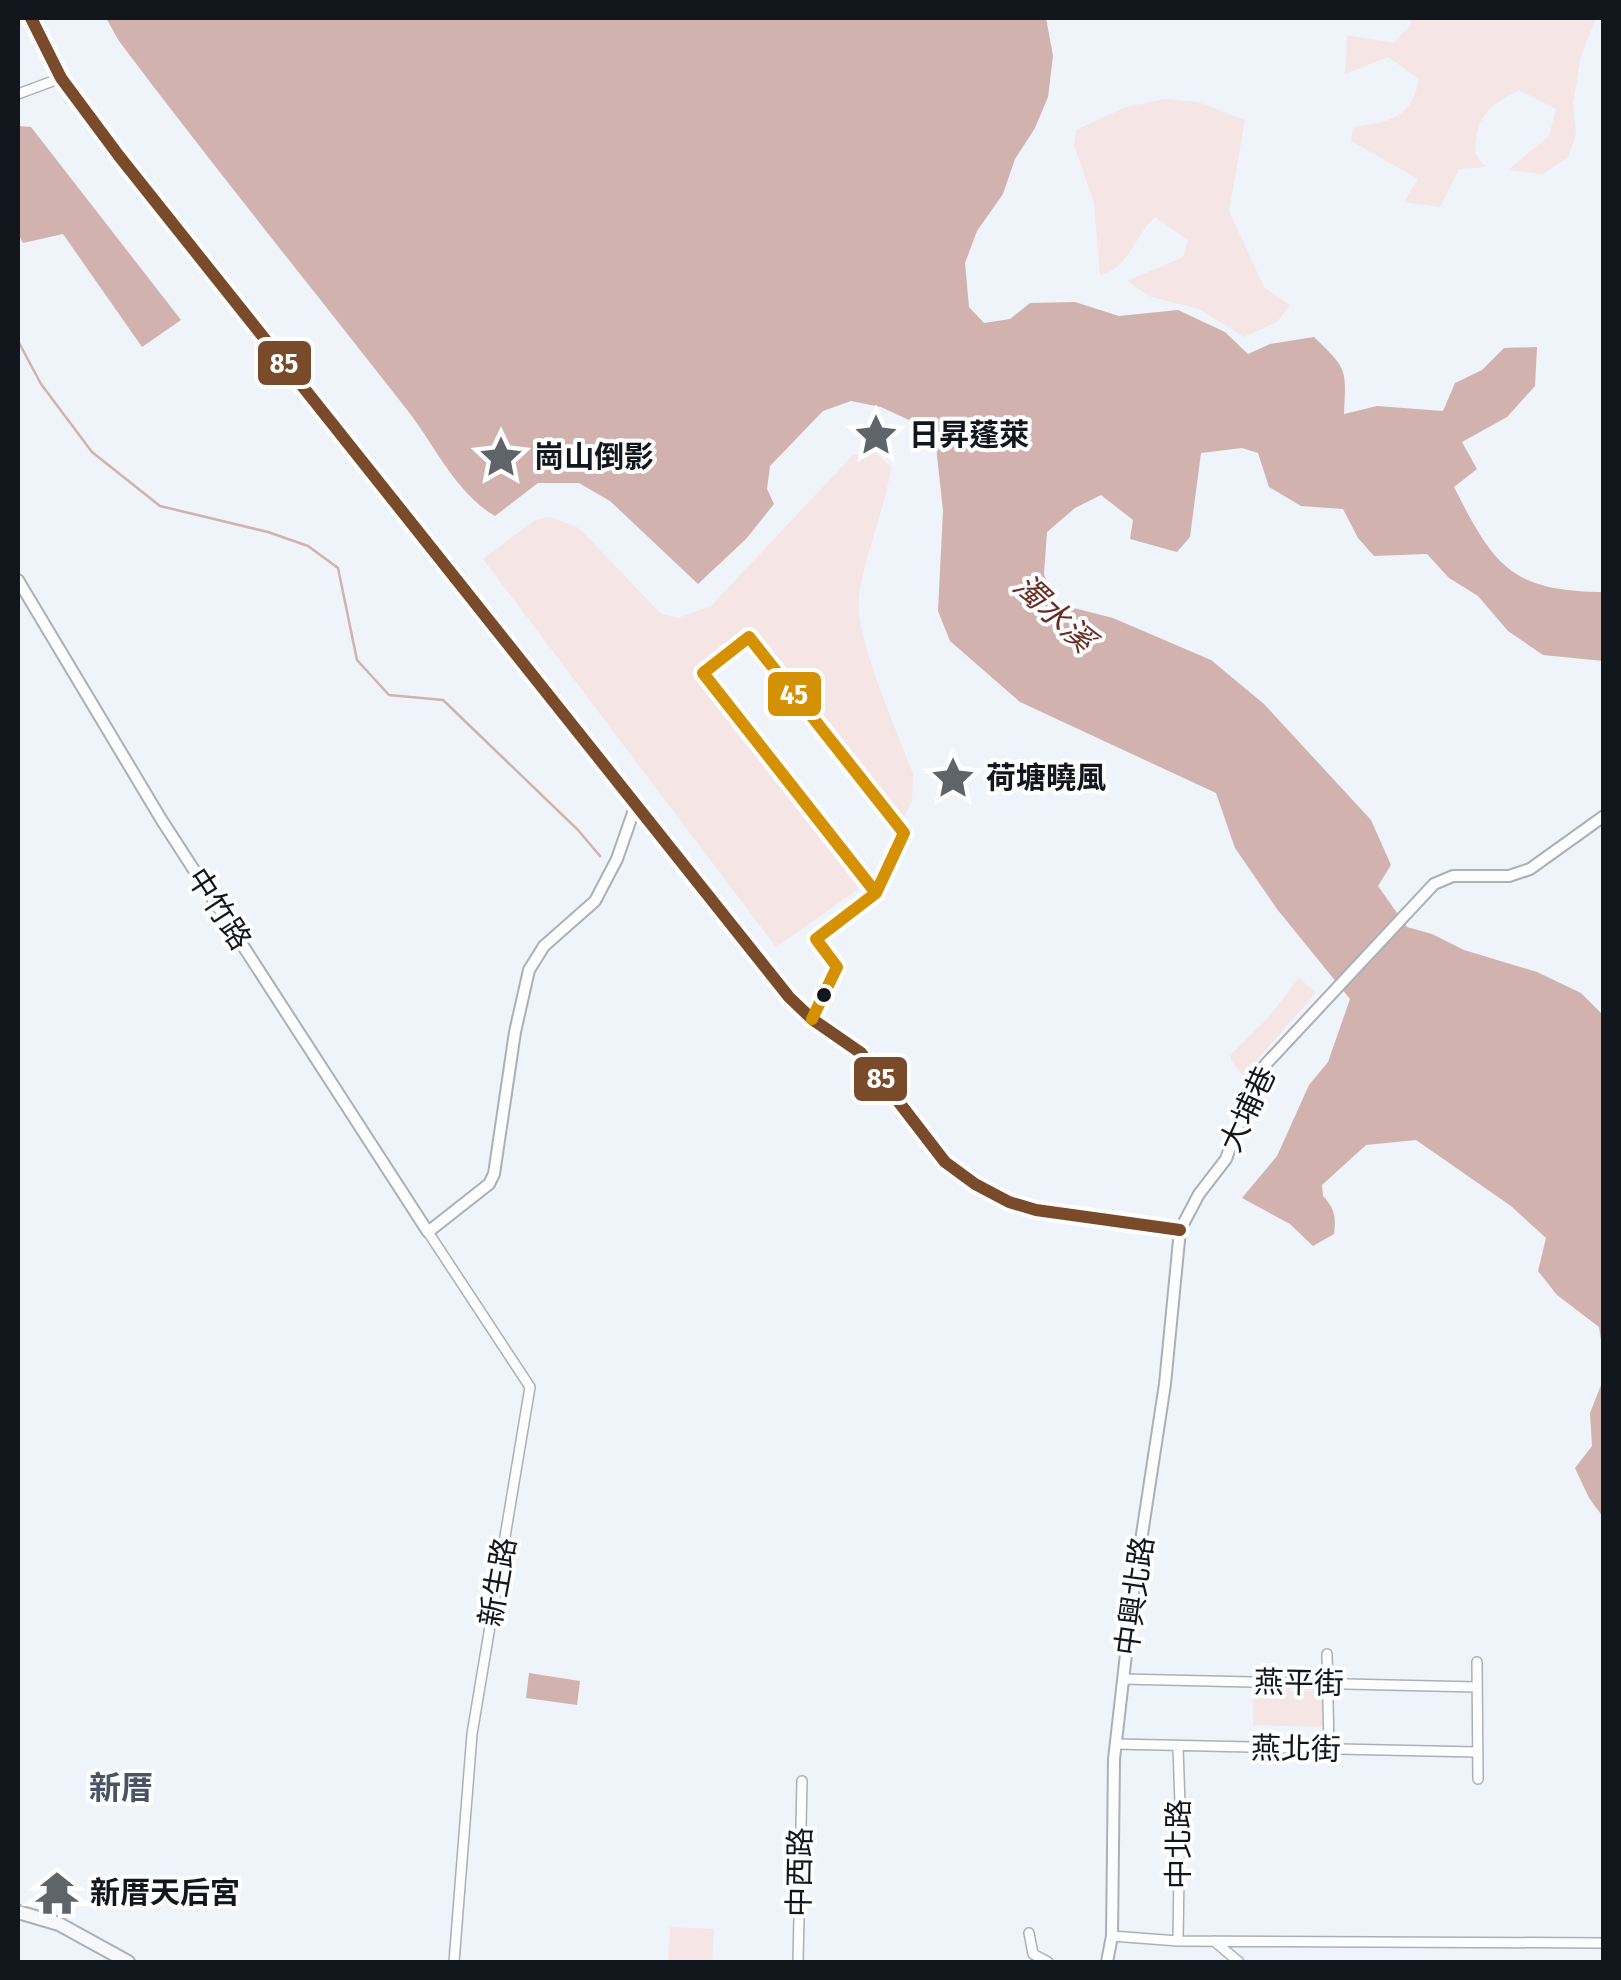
<svg xmlns="http://www.w3.org/2000/svg" width="1621" height="1980" font-family="'Fira Sans Condensed','Noto Sans TC',sans-serif">
<style>
.green{fill:#f5e5e4}
.water{fill:#d1b2ae}
.lines{fill:none;stroke-linecap:round;stroke-linejoin:round}
.stream{stroke:#d1b2ae;stroke-width:2.5}
.minor-casing{stroke:#abb0b6;stroke-width:12}
.tertiary-casing{stroke:#abb0b6;stroke-width:14}
.secondary-casing{stroke:#abb0b6;stroke-width:16}
.minor{stroke:#fcfdfe;stroke-width:9}
.tertiary{stroke:#fcfdfe;stroke-width:10}
.secondary{stroke:#f6f8fb;stroke-width:12}
.bus-1-casing{stroke:#fff;stroke-width:20}
.bus-2-casing{stroke:#fff;stroke-width:20}
.bus-1{stroke:#7a4b2a;stroke-width:12}
.bus-2{stroke:#d49104;stroke-width:12}
.bus-dot{fill:#11171d;stroke:#fff;stroke-width:4}
.labels{text-anchor:middle;dominant-baseline:central;stroke-width:8;stroke-linejoin:round;paint-order:stroke}
.poi-label{font-size:30px;font-weight:bold;fill:#11171d;stroke:#fff;text-anchor:start}
.street-label{font-size:30px;fill:#11171d;stroke:#fff}
.water-label{font-size:32px;font-style:italic;fill:#6a2d26;stroke:#fff}
.neighbourhood-label{font-size:32px;font-weight:bold;fill:#475463;stroke:#fff}
.line-badge{stroke:#fff;stroke-width:4}
.badge-label{font-size:28px;text-anchor:middle;font-weight:bold;fill:#fff}
</style>
<rect width="100%" height="100%" fill="#eef4fa"/>
<path class="green" d="M 1412,18 L 1596,18 L 1581,56 L 1573,103 L 1576,135 L 1568,157 L 1543,174 L 1508,170 L 1549,136 L 1556,109 L 1519,90 C 1486,107 1476,116 1475,154 L 1486,167 L 1459,169 L 1440,207 L 1404,202 L 1418,179 L 1351,141 L 1353,127 C 1389,122 1412,119 1419,79 L 1388,57 L 1345,74 L 1347,35 L 1394,43 L 1411,24 Z
M 1165,99 L 1198,102 L 1245,120 L 1229,211 L 1264,287 L 1290,305 L 1277,322 L 1244,337 L 1199,309 L 1151,297 L 1127,281 L 1183,257 L 1188,240 L 1155,217 C 1135,234 1129,269 1100,275 L 1094,203 L 1074,145 L 1076,130 L 1126,107 Z
M 875,452 L 891,467 C 885,511 865,552 859,596 C 853,634 898,733 913,774 L 912,801 L 902,821 L 753,631 L 697,675 L 863,886 L 776,947 L 483,559 L 535,520 L 550,517 L 579,528 L 660,613 L 678,618 L 711,606 L 853,455 Z
M 1299,978 L 1316,993 L 1260,1056 L 1245,1079 L 1231,1060 L 1231,1054 L 1268,1018 Z
M 1253,1689 L 1318,1691 L 1322,1694 L 1322,1727 L 1253,1725 Z
M 670,1927 L 714,1929 L 712,1962 L 668,1962 Z"/>
<path class="water" d="M 106,18 L 1046,18 L 1053,56 L 1048,97 L 1035,128 L 1015,159 L 1003,194 L 977,231 L 965,263 L 969,307 L 984,323 L 1010,319 L 1030,303 L 1075,302 L 1119,316 L 1178,310 L 1225,332 L 1248,354 L 1270,344 L 1314,337 C 1348,370 1346,368 1344,414 L 1377,406 L 1443,411 L 1455,383 L 1482,370 L 1504,348 L 1537,347 L 1535,386 L 1507,417 L 1462,442 L 1477,469 L 1454,487 C 1494,566 1511,591 1603,592 L 1603,661 L 1543,655 L 1508,631 L 1478,596 L 1449,578 L 1427,554 L 1374,556 L 1358,538 L 1343,509 L 1301,506 L 1269,487 L 1258,453 L 1242,448 L 1201,453 L 1190,537 L 1177,552 L 1130,539 L 1133,520 L 1101,495 L 1075,508 L 1047,532 L 1044,574 L 1054,603 L 1113,618 L 1211,660 L 1264,704 L 1371,820 L 1391,865 L 1378,886 L 1407,927 L 1432,934 L 1464,950 L 1537,972 L 1581,993 L 1603,1015 L 1603,1354 L 1599,1327 L 1557,1295 L 1538,1271 L 1546,1238 L 1511,1206 L 1416,1140 L 1366,1145 L 1322,1185 L 1323,1196 C 1335,1209 1336,1217 1334,1234 L 1313,1246 L 1290,1224 L 1242,1198 L 1277,1156 L 1309,1085 L 1328,1062 L 1350,999 L 1277,909 L 1235,848 L 1216,793 L 1020,702 L 950,641 L 938,611 L 943,511 L 936,446 L 909,420 L 881,407 L 851,401 L 823,411 L 770,466 L 767,489 L 774,504 L 746,539 L 698,584 L 610,501 L 579,483 L 538,483 L 495,516 C 456,493 435,446 408,411 C 311,287 213,166 119,41 Z
M 18,126 L 31,127 L 181,320 L 142,347 L 63,234 L 23,243 L 18,234 Z
M 1603,1380 L 1603,1517 L 1589,1498 L 1575,1468 L 1592,1446 L 1590,1413 Z
M 529,1673 L 580,1681 L 577,1705 L 526,1698 Z"/>
<g class="lines">
<path class="stream" d="M 18,341 L 41,384 L 92,452 L 160,506 L 268,532 L 308,546 L 338,568 L 357,660 L 389,695 L 443,700 L 578,830 L 600,856"/>
<g class="minor-casing">
<path id="minor" d="M 18,94 L 61,78
M 812,1019 L 837,967 L 816,939 L 876,893 L 904,833 L 749,637 L 703,673 L 876,893
M 428,1232 L 530,1387 L 472,1734 L 454,1962
M 1327,1654 L 1329,1750
M 1477,1662 L 1478,1779
M 1123,1679 L 1476,1687
M 1116,1744 L 1476,1752
M 1178,1747 L 1180,1804 L 1178,1941
M 1029,1933 L 1033,1954 L 1048,1962
M 1112,1936 L 1178,1941 L 1604,1943
M 1214,1941 L 1239,1962
M 798,1962 L 802,1781"/>
</g>
<g class="tertiary-casing">
<path id="tertiary" d="M 31,18 L 61,78 L 119,156 L 789,997 L 812,1019 L 861,1053 L 945,1162 L 975,1184 L 1009,1202 L 1036,1210 L 1180,1230
M 18,580 L 161,819 L 428,1232 L 489,1184 L 494,1174 L 515,1032 L 529,970 L 544,946 L 595,901 L 617,859 L 635,807
M 1107,1962 L 1112,1936 L 1114,1759 L 1133,1593 L 1165,1384 L 1180,1230 L 1199,1194 L 1226,1159 L 1251,1088 L 1266,1064 L 1434,884 L 1453,876 L 1509,876 L 1530,869 L 1604,816"/>
</g>
<g class="secondary-casing">
<path id="secondary" d="M 18,1912 L 59,1924 L 128,1962"/>
</g>
<use href="#minor" class="minor"/>
<use href="#tertiary" class="tertiary"/>
<use href="#secondary" class="secondary"/>
<g class="bus-1-casing">
<path id="bus-1" d="M 31,18 L 61,78 L 119,156 L 789,997 L 812,1019 L 861,1053 L 945,1162 L 975,1184 L 1009,1202 L 1036,1210 L 1180,1230"/>
</g>
<g class="bus-2-casing">
<path id="bus-2" d="M 812,1019 L 837,967 L 816,939 L 876,893 L 904,833 L 749,637 L 703,673 L 876,893"/>
</g>
<use href="#bus-1" class="bus-1"/>
<use href="#bus-2" class="bus-2"/>
</g>
<defs>
<g id="sight-bare" transform="scale(3.45)"><path d="M0-6L1.8-2.2L6-1.7L2.9 1.2L3.7 5.4L0 3.3L-3.7 5.4L-2.9 1.2L-6-1.7L-1.8-2.2Z" fill="#5e646a" stroke="#fff" stroke-width="2.5" paint-order="stroke"/></g>
<g id="temple-bare" transform="scale(3.45)"><path d="M0-6L5-2H3V0L6.5 2.5H4V6H1.5V3h-3V6H-4V2.5H-6.5L-3 0V-2H-5Z" fill="#5e646a" stroke="#fff" stroke-width="2.5" paint-order="stroke"/></g>
</defs>
<g fill-rule="evenodd">
<use href="#sight-bare" x="876" y="435"/>
<use href="#sight-bare" x="501" y="457"/>
<use href="#sight-bare" x="953" y="778"/>
<use href="#temple-bare" x="57" y="1893"/>
</g>
<circle class="bus-dot" cx="824" cy="995" r="9"/>
<g class="labels">
<g class="poi-label">
<text x="909" y="435">日昇蓬萊</text>
<text x="534" y="457">崗山倒影</text>
<text x="986" y="778">荷塘曉風</text>
<text x="90" y="1893">新厝天后宮</text>
</g>
<g class="street-label">
<text transform="translate(219 909) rotate(57)">中竹路</text>
<text transform="translate(1248 1109) rotate(-65)">大埔巷</text>
<text transform="translate(498 1582) rotate(-80)">新生路</text>
<text transform="translate(1135 1596) rotate(-82)">中興北路</text>
<text transform="translate(1299 1683) rotate(1)">燕平街</text>
<text transform="translate(1296 1749) rotate(1)">燕北街</text>
<text transform="translate(1179 1844) rotate(-90)">中北路</text>
<text transform="translate(800 1872) rotate(-89)">中西路</text>
</g>
<g class="water-label">
<text transform="translate(1054 613) rotate(43)">濁水溪</text>
</g>
<g class="neighbourhood-label">
<text x="121" y="1788">新厝</text>
</g>
</g>
<g class="line-badge">
<rect x="256" y="339" width="57" height="48" rx="10" fill="#7a4b2a"/>
<rect x="766" y="670" width="57" height="48" rx="10" fill="#d49104"/>
<rect x="852" y="1055" width="57" height="48" rx="10" fill="#7a4b2a"/>
</g>
<g class="badge-label">
<text x="284" y="373">85</text>
<text x="794" y="704">45</text>
<text x="881" y="1088">85</text>
</g>
<rect width="1621" height="1980" fill="none" stroke="#11171d" stroke-width="40"/>
</svg>
